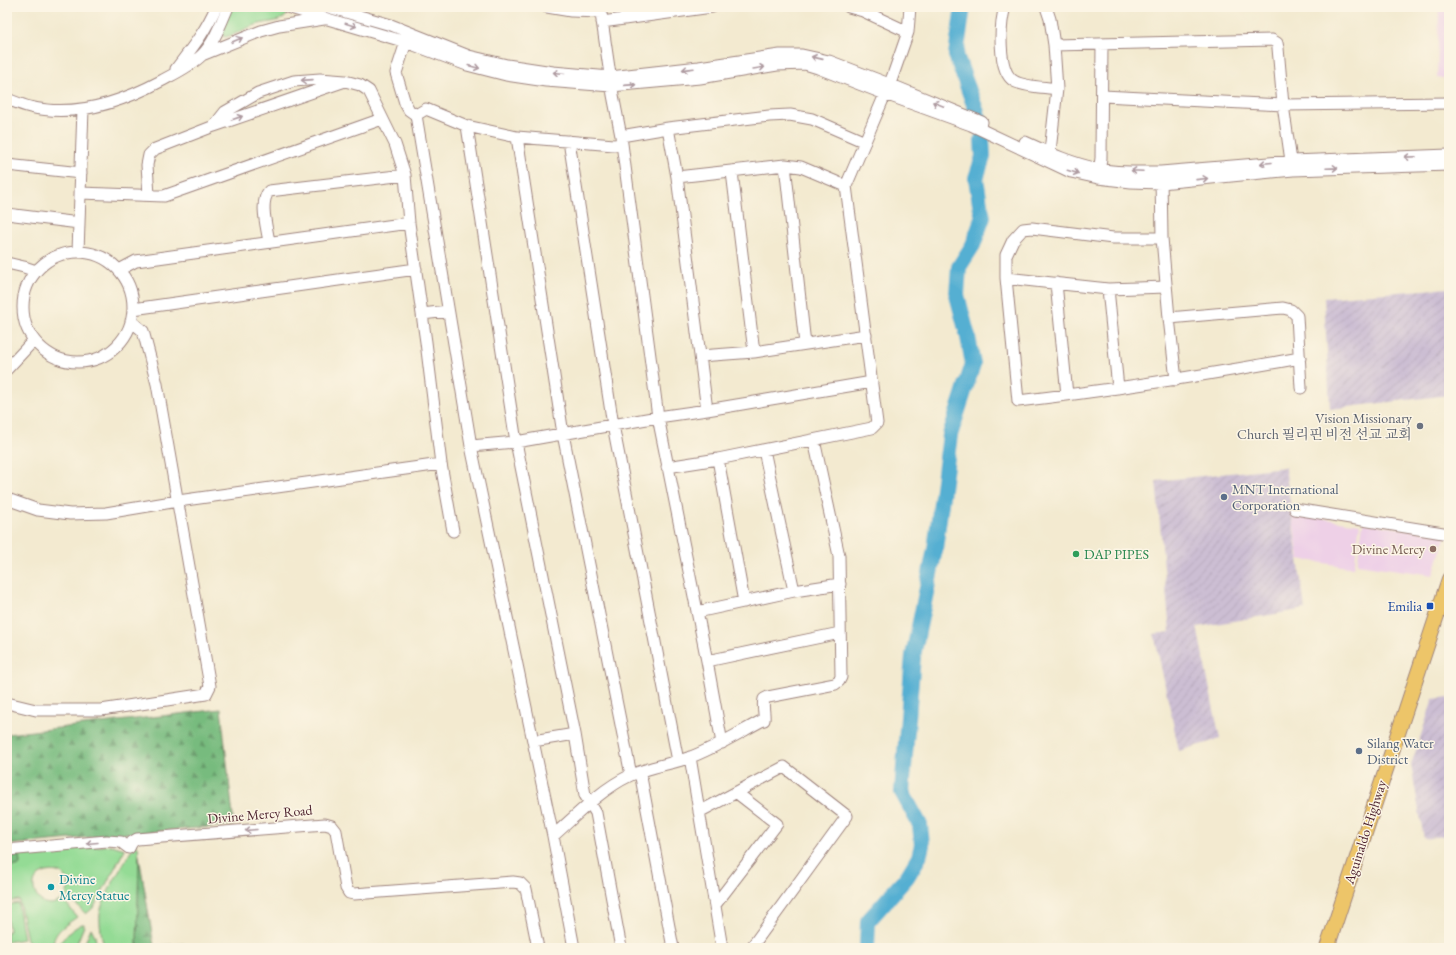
<svg xmlns="http://www.w3.org/2000/svg" width="1456" height="955" font-family="'EB Garamond','Noto Serif KR',serif">
<style>
.built{fill:#eed0e7}
.industrial{fill:url(#industrial-furrows)}
.green{fill:#94db95;stroke:#6f7d60}
.forest{fill:url(#forest-firs);stroke:#606d54}
.lines{fill:none;stroke-linecap:round;stroke-linejoin:round}
.river{stroke:#54afd2;stroke-width:16}
.minor-casing{stroke:#9e847e;stroke-width:13}
.major-casing{stroke:#9e847e;stroke-width:16}
.minor{stroke:#fff;stroke-width:11}
.major{stroke:#edc569;stroke-width:14}
.oneway{stroke:#ae9aa0}
.worship-dot{fill:#6b7280;stroke:#fcf5e5;stroke-width:1.5}
.service-dot{fill:#5c6f8a;stroke:#fcf5e5;stroke-width:1.5}
.education-dot{fill:#8d6e63;stroke:#fcf5e5;stroke-width:1.5}
.leisure-dot{fill:#2e9e5b;stroke:#fcf5e5;stroke-width:1.5}
.transit-dot{fill:#1a4fb4;stroke:#fcf5e5;stroke-width:1.5}
.culture-dot{fill:#0f9aa8;stroke:#fcf5e5;stroke-width:1.5}
.labels{text-anchor:middle;dominant-baseline:central;stroke-width:3;stroke-linejoin:round;paint-order:stroke}
.worship-label{font-size:14px;fill:#5b616d;stroke:#fcf5e5;text-anchor:end}
.service-label{font-size:14px;fill:#4e5e75;stroke:#fcf5e5;text-anchor:start}
.education-label{font-size:14px;fill:#785e54;stroke:#fcf5e5;text-anchor:end}
.leisure-label{font-size:14px;fill:#27864d;stroke:#fcf5e5;text-anchor:start}
.transit-label{font-size:14px;fill:#164399;stroke:#fcf5e5;text-anchor:end}
.street-label{font-size:14px;fill:#4a1f2b;stroke:#fcf5e5}
.culture-label{font-size:14px;fill:#0d838f;stroke:#fcf5e5;text-anchor:start}
</style>
<defs>
<pattern id="industrial-furrows" width="10" height="10" patternUnits="userSpaceOnUse"><rect width="10" height="10" fill="#ccbed3"/><path d="M-1 1l2-2M0 10L10 0M9 11l2-2" fill="none" stroke="#b1a3b5"/></pattern>
<pattern id="forest-firs" width="22" height="20" patternUnits="userSpaceOnUse"><rect width="22" height="20" fill="#77bb7e"/><path d="M5 1l3.5 6h-7zM16 11l3.5 6h-7z" fill="#649767"/></pattern>
</defs>
<rect width="100%" height="100%" fill="#fcf5e5"/>
<filter id="ink" filterUnits="userSpaceOnUse"><feTurbulence type="fractalNoise" baseFrequency=".025" numOctaves="2"/><feDisplacementMap in="SourceGraphic" scale="8" xChannelSelector="R" yChannelSelector="G"/><feConvolveMatrix kernelMatrix="1 2 1 2 8 2 1 2 1" color-interpolation-filters="sRGB"/></filter>
<filter id="wash" filterUnits="userSpaceOnUse"><feTurbulence type="fractalNoise" baseFrequency=".012" numOctaves="4" result="noise"/><feDisplacementMap in="SourceGraphic" scale="16" xChannelSelector="R" yChannelSelector="G"/><feGaussianBlur stdDeviation="0.9" result="paint"/><feColorMatrix in="noise" values="0 0 0 0 0 0 0 0 0 0 0 0 0 0 0 0 0 1.4 0 .05"/><feComposite in="paint" operator="in"/></filter>
<g filter="url(#wash)">
<rect width="100%" height="100%" fill="#f3ead0"/>
<path class="built" d="M 1439,7 L 1449,7 L 1449,80 L 1437,78 Z
M 1292,514 L 1360,524 L 1354,568 L 1299,559 Z
M 1363,523 L 1446,535 L 1433,575 L 1357,564 Z"/>
<path class="industrial" d="M 1449,288 L 1449,395 L 1330,409 L 1324,298 Z
M 1285,467 L 1305,609 L 1197,627 L 1220,739 L 1179,751 L 1154,634 L 1170,632 L 1156,481 Z
M 1449,697 L 1449,835 L 1424,839 L 1411,765 L 1433,699 Z"/>
<path class="green" d="M 232,7 L 279,7 L 287,9 L 288,14 C 280,24 264,21 253,26 C 243,29 234,36 224,37 L 220,32 Z
M 135,844 L 138,847 L 139,856 L 137,948 L 104,948 C 102,937 99,925 100,914 C 101,899 127,859 135,844 Z
M 112,845 L 125,849 L 94,907 L 86,914 L 66,895 C 80,862 22,865 36,895 C 42,906 54,906 63,899 L 77,917 C 66,925 52,932 53,948 L 41,948 L 27,940 L 19,900 L 7,902 L 7,868 L 20,865 L 19,854 Z
M 18,903 L 24,939 L 7,942 L 7,931 L 9,931 L 7,917 L 7,905 Z
M 82,924 L 84,924 L 84,926 L 75,948 L 62,948 L 61,942 C 66,934 74,928 82,924 Z
M 91,928 L 95,936 L 97,948 L 83,948 Z"/>
<path class="forest" d="M 221,709 L 234,825 L 123,834 L 7,845 L 7,734 Z
M 19,854 L 20,865 L 7,868 L 7,855 Z
M 139,856 L 154,946 L 184,944 L 185,948 L 137,948 Z"/>
<g class="lines">
<path class="river" d="M 963,7 L 956,55 L 980,121
M 867,948 L 868,921 L 907,877 L 919,857 L 922,845 L 920,825 L 902,792 L 913,656 L 935,549 L 950,435 L 973,364 L 968,337 L 957,295 L 959,267 L 973,245 L 983,217 L 980,204 L 976,178 L 983,157 L 982,139"/>
</g>
</g>
<g filter="url(#ink)">
<g class="lines">
<g class="minor-casing">
<path id="minor" d="M 287,7 L 406,42 L 467,65 L 506,75 L 546,81 L 611,86 L 700,78 L 777,65 L 805,64 L 818,68 L 885,94 L 971,125 L 1071,172 L 1098,178 L 1131,182 L 1161,183 L 1293,170 L 1449,165
M 328,7 L 391,25 L 469,56 L 507,65 L 553,72 L 610,77 L 699,67 L 780,55 L 802,55 L 829,61 L 889,84 L 982,122
M 547,7 L 571,11 L 601,12
M 600,7 L 613,95 L 621,136 L 658,417 L 707,661 L 722,743
M 849,7 L 863,11 L 908,32
M 1005,7 C 1000,23 997,71 1014,81 C 1024,87 1045,87 1057,89
M 1046,7 L 1050,19 L 1054,45
M 602,22 L 712,7
M 406,42 L 396,73 L 405,103 L 409,110 L 416,115
M 202,55 L 261,31 L 279,26 L 324,19
M 176,69 C 191,49 206,31 216,7
M 345,81 L 214,126 L 225,112 L 258,93 L 294,81 L 320,79 L 345,81 L 360,85 L 369,91 L 395,144 L 405,175 L 409,223 L 426,342 L 441,464 L 453,531
M 1103,96 L 1283,105 L 1449,103
M 7,99 C 15,102 22,105 30,107 C 75,118 122,102 161,81 C 174,74 191,66 202,55 C 214,43 221,23 228,7
M 416,115 L 471,446 L 553,836 L 574,948
M 416,115 L 426,109 L 467,126 L 517,137 L 614,145 L 622,144
M 467,126 L 516,442 L 575,734 L 585,795 L 596,813 L 621,948
M 668,128 L 677,177 L 707,410
M 621,136 L 668,128 L 769,116 L 790,115 L 812,119 L 865,142
M 517,137 L 563,434 L 631,775
M 569,141 L 613,425 L 678,761
M 1025,142 C 1049,153 1073,164 1099,169 C 1116,173 1143,172 1161,172 L 1292,161 L 1449,155
M 1049,160 L 1057,89 L 1054,45 L 1272,40 L 1277,43 L 1278,48 L 1283,105 L 1292,168
M 7,165 L 81,173
M 785,165 L 805,344
M 732,172 L 754,352
M 1099,175 L 1101,158 L 1102,44
M 677,177 L 785,165 L 801,167 L 846,186
M 1161,177 L 1162,238 L 1169,318 L 1176,380
M 80,193 L 164,196 L 382,119
M 149,195 L 147,165 L 149,155 L 155,149 L 214,126
M 7,214 L 79,223
M 1162,238 L 1113,238 L 1032,228 L 1023,229 L 1013,240 L 1006,255 L 1006,278 L 1018,401 C 1113,390 1206,375 1300,358
M 269,242 C 267,228 259,202 269,191 L 405,175
M 78,252 L 83,109
M23 307a55 55 0 1 1 110 0a55 55 0 1 1-110 0Z
M 7,263 L 24,267 L 36,271
M 119,270 L 136,261 L 409,223
M 1006,278 L 1108,289 L 1166,287
M 1056,283 L 1067,395
M 1108,289 L 1118,388
M 133,309 L 416,269
M 422,314 L 448,311
M 1169,318 L 1283,308 L 1291,310 L 1297,316 L 1301,388
M 700,356 L 754,352 L 866,335
M 7,369 L 34,340
M 471,446 L 516,442 L 658,417 L 707,410 L 872,382
M 764,450 L 794,591
M 718,459 L 744,602
M 667,467 L 718,459 L 872,428 L 877,423 L 846,186 L 892,78 L 908,32 L 910,7
M 7,499 L 38,510 L 70,514 L 106,513 L 178,501 L 441,464
M 1295,509 L 1449,534
M 697,612 L 794,591 L 840,584
M 707,661 L 840,633
M 7,703 L 36,710 L 101,710 L 206,694 L 210,686 L 157,384 L 143,331 L 131,321
M 533,741 L 575,734
M 690,757 L 722,948
M 640,772 L 673,948
M 699,812 L 784,767 L 847,816 L 751,948
M 553,836 C 577,815 600,790 629,776 C 645,768 670,764 688,758 C 713,749 737,734 761,721 L 764,720 C 765,713 762,706 764,699 L 768,697 L 835,684 L 839,681 L 841,677 L 839,556 L 814,440
M 7,850 L 107,841 L 121,842 L 129,848 L 132,842 L 137,839 L 325,824 L 332,826 L 336,831 L 346,888 L 349,893 L 354,894 L 513,882 L 520,883 L 526,889 L 538,948
M 715,905 L 777,824 L 737,793"/>
</g>
<g class="major-casing">
<path id="major" d="M 1327,948 L 1449,579"/>
</g>
<use href="#minor" class="minor"/>
<use href="#major" class="major"/>
</g>
<defs><path id="oneway-shaft" d="M-6 0H5M1.5-3L5.5 0L1.5 3" fill="none" stroke-width="1.6" stroke-linecap="round" stroke-linejoin="round"/></defs>
<g class="oneway">
<use href="#oneway-shaft" transform="translate(351 25) rotate(17)"/>
<use href="#oneway-shaft" transform="translate(237 40) rotate(-23)"/>
<use href="#oneway-shaft" transform="translate(817 58) rotate(-167)"/>
<use href="#oneway-shaft" transform="translate(474 67) rotate(14)"/>
<use href="#oneway-shaft" transform="translate(759 68) rotate(-9)"/>
<use href="#oneway-shaft" transform="translate(688 69) rotate(173)"/>
<use href="#oneway-shaft" transform="translate(559 73) rotate(-175)"/>
<use href="#oneway-shaft" transform="translate(307 80) rotate(176)"/>
<use href="#oneway-shaft" transform="translate(630 85) rotate(-4)"/>
<use href="#oneway-shaft" transform="translate(938 104) rotate(-158)"/>
<use href="#oneway-shaft" transform="translate(237 118) rotate(-19)"/>
<use href="#oneway-shaft" transform="translate(1410 157) rotate(178)"/>
<use href="#oneway-shaft" transform="translate(1266 163) rotate(175)"/>
<use href="#oneway-shaft" transform="translate(1332 168) rotate(-2)"/>
<use href="#oneway-shaft" transform="translate(1137 171) rotate(-177)"/>
<use href="#oneway-shaft" transform="translate(1073 172) rotate(17)"/>
<use href="#oneway-shaft" transform="translate(1202 179) rotate(-6)"/>
<use href="#oneway-shaft" transform="translate(251 830) rotate(175)"/>
<use href="#oneway-shaft" transform="translate(92 843) rotate(175)"/>
</g>
</g>
<circle class="worship-dot" cx="1420" cy="426" r="4"/>
<g class="service-dot">
<circle cx="1224" cy="497" r="4"/>
<circle cx="1359" cy="751" r="4"/>
</g>
<circle class="education-dot" cx="1433" cy="549" r="4"/>
<circle class="leisure-dot" cx="1076" cy="554" r="4"/>
<rect class="transit-dot" x="1426" y="602" width="8" height="8" rx="2"/>
<circle class="culture-dot" cx="51" cy="887" r="4"/>
<g class="labels">
<g class="worship-label">
<text x="1412" y="418">Vision Missionary<tspan x="1412" dy="16">Church 필리핀 비전 선교 교회</tspan></text>
</g>
<g class="service-label">
<text x="1232" y="489">MNT International<tspan x="1232" dy="16">Corporation</tspan></text>
<text x="1367" y="743">Silang Water<tspan x="1367" dy="16">District</tspan></text>
</g>
<g class="education-label">
<text x="1425" y="549">Divine Mercy</text>
</g>
<g class="leisure-label">
<text x="1084" y="554">DAP PIPES</text>
</g>
<g class="transit-label">
<text x="1422" y="606">Emilia</text>
</g>
<g class="street-label">
<text transform="translate(260 814) rotate(-5)">Divine Mercy Road</text>
<text transform="translate(1365 832) rotate(-72)">Aguinaldo Highway</text>
</g>
<g class="culture-label">
<text x="59" y="879">Divine<tspan x="59" dy="16">Mercy Statue</tspan></text>
</g>
</g>
<rect width="1456" height="955" fill="none" stroke="#fcf5e5" stroke-width="24"/>
</svg>
